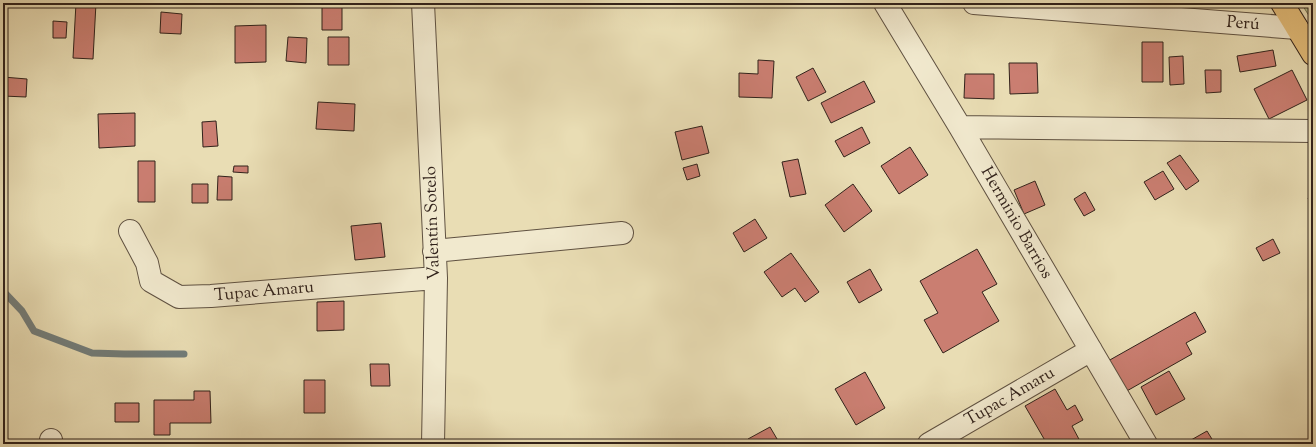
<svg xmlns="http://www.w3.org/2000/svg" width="1316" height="447" font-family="'Sorts Mill Goudy',serif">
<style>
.green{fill:#b7c08c;stroke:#747154}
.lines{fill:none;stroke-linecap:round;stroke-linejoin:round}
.stream{stroke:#727d7a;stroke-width:7}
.building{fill:#ca7e71;stroke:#31221b}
.minor-casing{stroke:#5f5141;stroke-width:24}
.major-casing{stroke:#31221b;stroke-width:24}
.minor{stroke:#f1e9ce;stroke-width:22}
.major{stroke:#e4be7a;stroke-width:22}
.labels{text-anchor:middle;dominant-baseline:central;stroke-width:3;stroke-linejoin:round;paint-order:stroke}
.street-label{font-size:17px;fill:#31221b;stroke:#f1e9ce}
</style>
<rect width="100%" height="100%" fill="#e9ddb4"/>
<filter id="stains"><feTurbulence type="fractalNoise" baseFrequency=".005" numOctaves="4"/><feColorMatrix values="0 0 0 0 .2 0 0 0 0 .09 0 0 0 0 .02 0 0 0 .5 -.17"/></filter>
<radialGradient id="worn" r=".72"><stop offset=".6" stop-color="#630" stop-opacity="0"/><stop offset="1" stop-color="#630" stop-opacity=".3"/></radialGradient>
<path class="green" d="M 1301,3 L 1313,3 L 1313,22 Z"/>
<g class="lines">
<path class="stream" d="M 3,291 L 22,311 L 34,331 L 92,353 L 124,354 L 184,354"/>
</g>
<path class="building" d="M 76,3 L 96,3 L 93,59 L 73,58 Z
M 322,5 L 342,5 L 342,30 L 322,30 Z
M 161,12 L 182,14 L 181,34 L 160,33 Z
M 53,21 L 67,22 L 66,38 L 53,38 Z
M 266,25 L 266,62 L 235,63 L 235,26 Z
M 288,37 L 307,38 L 306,63 L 286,61 Z
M 328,37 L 349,37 L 349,65 L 328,65 Z
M 1142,42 L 1163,42 L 1163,82 L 1142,82 Z
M 1273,50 L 1276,66 L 1240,72 L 1237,56 Z
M 1183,56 L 1184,84 L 1170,85 L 1169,57 Z
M 758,60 L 774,61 L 772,98 L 739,97 L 739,73 L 758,74 Z
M 1009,63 L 1037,63 L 1038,93 L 1010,94 Z
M 813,68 L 826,92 L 808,101 L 796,77 Z
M 1205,70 L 1221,70 L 1221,92 L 1206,93 Z
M 1292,70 L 1307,100 L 1269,119 L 1254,89 Z
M 965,74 L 994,74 L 994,99 L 964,98 Z
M 3,77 L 27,79 L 26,97 L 3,96 Z
M 864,81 L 875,102 L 831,123 L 821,103 Z
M 318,102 L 355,104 L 354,131 L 316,129 Z
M 135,113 L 135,146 L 99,148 L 98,114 Z
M 216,121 L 218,146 L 203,147 L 202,122 Z
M 702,126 L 709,153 L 682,160 L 675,132 Z
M 862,127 L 870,143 L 844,157 L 835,141 Z
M 910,147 L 928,175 L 899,194 L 881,166 Z
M 1180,155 L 1199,181 L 1186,190 L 1167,163 Z
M 798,159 L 806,194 L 790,197 L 782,162 Z
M 138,161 L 155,161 L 155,202 L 138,202 Z
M 697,164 L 700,176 L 687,180 L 683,168 Z
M 234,166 L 248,166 L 248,173 L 233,172 Z
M 1163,171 L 1174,189 L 1155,200 L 1144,182 Z
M 218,176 L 232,177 L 232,200 L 217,200 Z
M 1035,181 L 1045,205 L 1024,214 L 1014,190 Z
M 192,184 L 208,184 L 208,203 L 192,203 Z
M 853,184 L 872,211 L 844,232 L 825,205 Z
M 1085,192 L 1095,210 L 1084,216 L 1074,199 Z
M 1313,195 L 1313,208 L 1308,198 Z
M 755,219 L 767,238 L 744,252 L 733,233 Z
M 381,223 L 385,257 L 355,260 L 351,226 Z
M 1273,239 L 1280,253 L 1263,261 L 1256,248 Z
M 977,249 L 997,284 L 982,292 L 999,321 L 943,353 L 924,320 L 938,313 L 920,281 Z
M 791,253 L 819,292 L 805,302 L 795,288 L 782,297 L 764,272 Z
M 870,269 L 882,290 L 859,303 L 847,282 Z
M 344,301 L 344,330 L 317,331 L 317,302 Z
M 1195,312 L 1206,332 L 1186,343 L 1192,354 L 1125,392 L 1108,361 Z
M 370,364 L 389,364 L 390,386 L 371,386 Z
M 1169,371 L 1185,399 L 1156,415 L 1141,387 Z
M 865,372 L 885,408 L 856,425 L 835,389 Z
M 304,380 L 325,380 L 325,413 L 304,413 Z
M 1055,389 L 1067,410 L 1075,405 L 1083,420 L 1072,426 L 1081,443 L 1081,444 L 1047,444 L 1025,406 Z
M 194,391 L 210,391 L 211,423 L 170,423 L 170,435 L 154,435 L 154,400 L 194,400 Z
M 115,403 L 139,403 L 139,422 L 115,422 Z
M 770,427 L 780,444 L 751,444 L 748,439 Z
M 1207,431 L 1215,444 L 1184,444 Z"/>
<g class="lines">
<g class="minor-casing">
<path id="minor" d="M 423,3 L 436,278 L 433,444
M 885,3 L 960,127 L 1146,444
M 974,3 L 1297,28
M 960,127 L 1313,131
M 130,231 L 147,263 L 151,281 L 179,297 L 211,296 L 436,278
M 434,251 L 622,233
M 51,444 L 51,440
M 929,444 L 1091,350"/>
</g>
<g class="major-casing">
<path id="major" d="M 1282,3 L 1313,54"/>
</g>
<use href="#minor" class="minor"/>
<use href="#major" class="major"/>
</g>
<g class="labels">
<g class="street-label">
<text transform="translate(1243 24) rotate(4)">Perú</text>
<text transform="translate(433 223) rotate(-92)">Valentín Sotelo</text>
<text transform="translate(1016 223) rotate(60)">Herminio Barrios</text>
<text transform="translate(264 292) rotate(-5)">Tupac Amaru</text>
<text transform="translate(1010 397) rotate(-30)">Tupac Amaru</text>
</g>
</g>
<rect width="1316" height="447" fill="none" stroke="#e9ddb4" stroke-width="16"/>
<rect x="4" y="4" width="1308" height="439" fill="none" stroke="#31221b" stroke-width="2"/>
<rect x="8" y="8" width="1300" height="431" fill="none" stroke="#31221b"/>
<rect width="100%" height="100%" filter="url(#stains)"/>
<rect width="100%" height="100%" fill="url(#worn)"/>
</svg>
